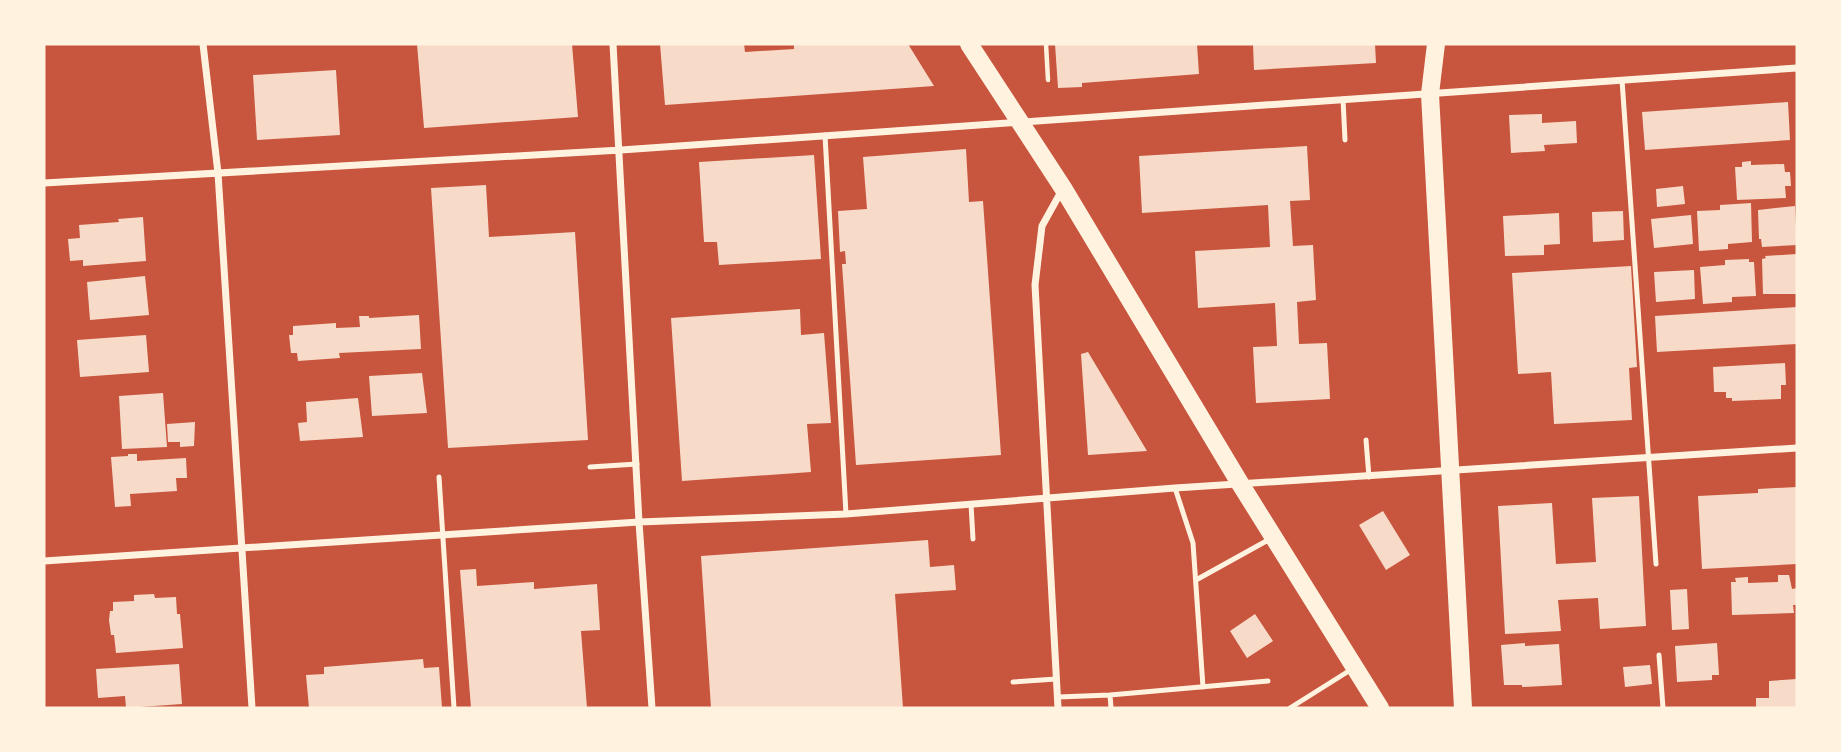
<svg xmlns="http://www.w3.org/2000/svg" width="1841" height="752" font-family="Quicksand,sans-serif">
<style>
.building{fill:#f7dbc8}
.lines{fill:none;stroke-linecap:round;stroke-linejoin:round}
.path{stroke:#fff3e0;stroke-width:4.5}
.service{stroke:#fff3e0;stroke-width:5}
.minor{stroke:#fff3e0;stroke-width:7}
.primary{stroke:#fff3e0;stroke-width:18}
</style>
<rect width="100%" height="100%" fill="#c8553d"/>
<path class="building" d="M 417,44 L 572,44 L 578,117 L 424,128 Z
M 660,44 L 744,44 L 745,52 L 794,49 L 794,44 L 908,44 L 934,86 L 665,105 Z
M 1055,44 L 1197,44 L 1199,74 L 1082,83 L 1082,87 L 1058,88 Z
M 1253,44 L 1375,44 L 1376,63 L 1254,70 Z
M 336,70 L 340,135 L 257,140 L 253,75 Z
M 1788,102 L 1790,140 L 1645,150 L 1642,112 Z
M 1542,114 L 1542,123 L 1576,121 L 1577,143 L 1544,145 L 1545,151 L 1511,153 L 1509,115 Z
M 1307,146 L 1310,200 L 1290,201 L 1293,246 L 1313,245 L 1316,300 L 1297,302 L 1299,344 L 1327,343 L 1330,399 L 1256,403 L 1253,347 L 1277,346 L 1275,303 L 1198,308 L 1195,251 L 1270,247 L 1268,205 L 1142,213 L 1139,156 Z
M 966,149 L 969,202 L 983,201 L 1001,455 L 856,465 L 842,264 L 846,264 L 845,251 L 840,252 L 838,211 L 867,209 L 863,157 Z
M 814,155 L 821,259 L 719,265 L 717,242 L 704,242 L 699,162 Z
M 1751,161 L 1751,165 L 1784,164 L 1785,172 L 1790,172 L 1791,186 L 1785,186 L 1786,198 L 1737,200 L 1735,167 L 1742,167 L 1742,162 Z
M 486,185 L 489,237 L 575,232 L 588,440 L 448,448 L 431,188 Z
M 1683,186 L 1685,204 L 1657,207 L 1656,189 Z
M 1751,203 L 1752,242 L 1728,244 L 1728,249 L 1699,251 L 1697,211 L 1720,210 L 1720,205 Z
M 1795,206 L 1797,245 L 1762,247 L 1761,239 L 1759,239 L 1758,210 Z
M 1623,211 L 1624,240 L 1593,242 L 1592,212 Z
M 1559,213 L 1560,244 L 1544,245 L 1544,255 L 1505,256 L 1503,216 Z
M 1691,215 L 1693,244 L 1654,248 L 1651,219 Z
M 143,217 L 146,261 L 83,266 L 83,260 L 70,261 L 68,239 L 80,238 L 79,225 L 119,222 L 118,219 Z
M 1797,254 L 1797,294 L 1763,294 L 1762,259 L 1766,258 L 1765,256 Z
M 1749,259 L 1749,262 L 1754,262 L 1756,296 L 1732,297 L 1732,302 L 1703,304 L 1700,267 L 1725,265 L 1725,260 Z
M 1631,266 L 1637,367 L 1629,368 L 1632,420 L 1554,424 L 1551,372 L 1518,374 L 1512,273 Z
M 1694,270 L 1695,299 L 1656,302 L 1654,272 Z
M 145,276 L 149,315 L 90,320 L 87,282 Z
M 1797,307 L 1797,344 L 1657,352 L 1655,316 Z
M 800,309 L 801,335 L 824,333 L 831,423 L 807,424 L 811,472 L 682,481 L 671,318 Z
M 419,315 L 421,349 L 339,353 L 340,358 L 298,361 L 297,353 L 291,353 L 289,335 L 293,335 L 293,326 L 336,323 L 336,328 L 360,327 L 359,316 L 369,316 L 369,318 Z
M 146,335 L 149,372 L 80,377 L 77,340 Z
M 1088,352 L 1147,451 L 1088,455 L 1081,354 Z
M 1785,363 L 1786,385 L 1781,385 L 1781,399 L 1732,401 L 1732,398 L 1726,398 L 1726,392 L 1714,392 L 1713,367 Z
M 422,373 L 427,413 L 372,416 L 369,376 Z
M 163,393 L 167,447 L 122,449 L 119,396 Z
M 358,398 L 363,437 L 300,441 L 298,423 L 307,422 L 306,402 Z
M 195,422 L 194,446 L 180,447 L 180,442 L 168,442 L 167,424 Z
M 128,454 L 137,454 L 137,461 L 186,458 L 187,478 L 176,478 L 177,491 L 130,494 L 131,506 L 115,507 L 111,457 L 128,456 Z
M 1797,487 L 1797,564 L 1702,569 L 1698,496 L 1758,493 L 1758,489 Z
M 1639,496 L 1646,626 L 1600,629 L 1598,598 L 1558,600 L 1561,631 L 1505,634 L 1498,506 L 1552,503 L 1556,564 L 1596,562 L 1592,498 Z
M 1383,511 L 1410,555 L 1386,570 L 1359,525 Z
M 928,540 L 930,567 L 954,565 L 956,590 L 895,594 L 903,708 L 711,708 L 701,556 Z
M 476,569 L 477,586 L 534,582 L 534,589 L 597,584 L 600,630 L 581,631 L 587,708 L 471,708 L 460,570 Z
M 1778,575 L 1789,575 L 1792,589 L 1797,588 L 1797,605 L 1793,605 L 1794,613 L 1732,615 L 1731,582 L 1736,582 L 1735,578 L 1748,577 L 1748,583 L 1778,582 Z
M 1687,589 L 1689,629 L 1672,630 L 1670,590 Z
M 154,594 L 155,598 L 176,597 L 177,614 L 180,614 L 183,648 L 116,653 L 114,635 L 111,635 L 109,620 L 110,611 L 113,611 L 113,602 L 134,601 L 134,595 Z
M 1255,614 L 1273,641 L 1247,658 L 1230,631 Z
M 1525,643 L 1525,646 L 1559,644 L 1562,685 L 1522,687 L 1522,685 L 1504,685 L 1501,645 Z
M 1717,643 L 1719,675 L 1712,675 L 1712,680 L 1677,682 L 1675,646 Z
M 423,659 L 424,668 L 439,667 L 442,708 L 309,708 L 306,675 L 324,674 L 324,667 Z
M 179,664 L 182,704 L 126,708 L 125,696 L 98,698 L 96,669 Z
M 1650,665 L 1652,684 L 1625,687 L 1623,667 Z
M 1797,679 L 1797,708 L 1756,708 L 1756,698 L 1769,698 L 1769,681 Z"/>
<g class="lines">
<path class="path" d="M 1046,44 L 1048,80"/>
<path class="service" d="M 1622,80 L 1656,564
M 1343,99 L 1345,140
M 825,135 L 846,514
M 1366,440 L 1369,477
M 590,467 L 637,464
M 439,477 L 454,708
M 1175,488 L 1193,543 L 1203,687
M 971,504 L 973,539
M 1196,580 L 1270,539
M 1659,655 L 1663,708
M 1013,682 L 1056,679
M 1110,695 L 1268,681
M 1058,697 L 1110,695 L 1111,708
M 1290,708 L 1352,669"/>
<path class="minor" d="M 203,44 L 218,173 L 252,708
M 613,44 L 639,522 L 652,708
M 44,183 L 621,150 L 1797,68
M 44,561 L 639,522 L 846,514 L 1175,488 L 1797,448
M 1058,708 L 1035,285 L 1042,226 L 1062,190"/>
<path class="primary" d="M 969,44 L 1063,188 L 1241,485 L 1380,708
M 1436,44 L 1430,94 L 1463,708"/>
</g>
<rect width="1841" height="752" fill="none" stroke="#fff3e0" stroke-width="91"/>
</svg>
